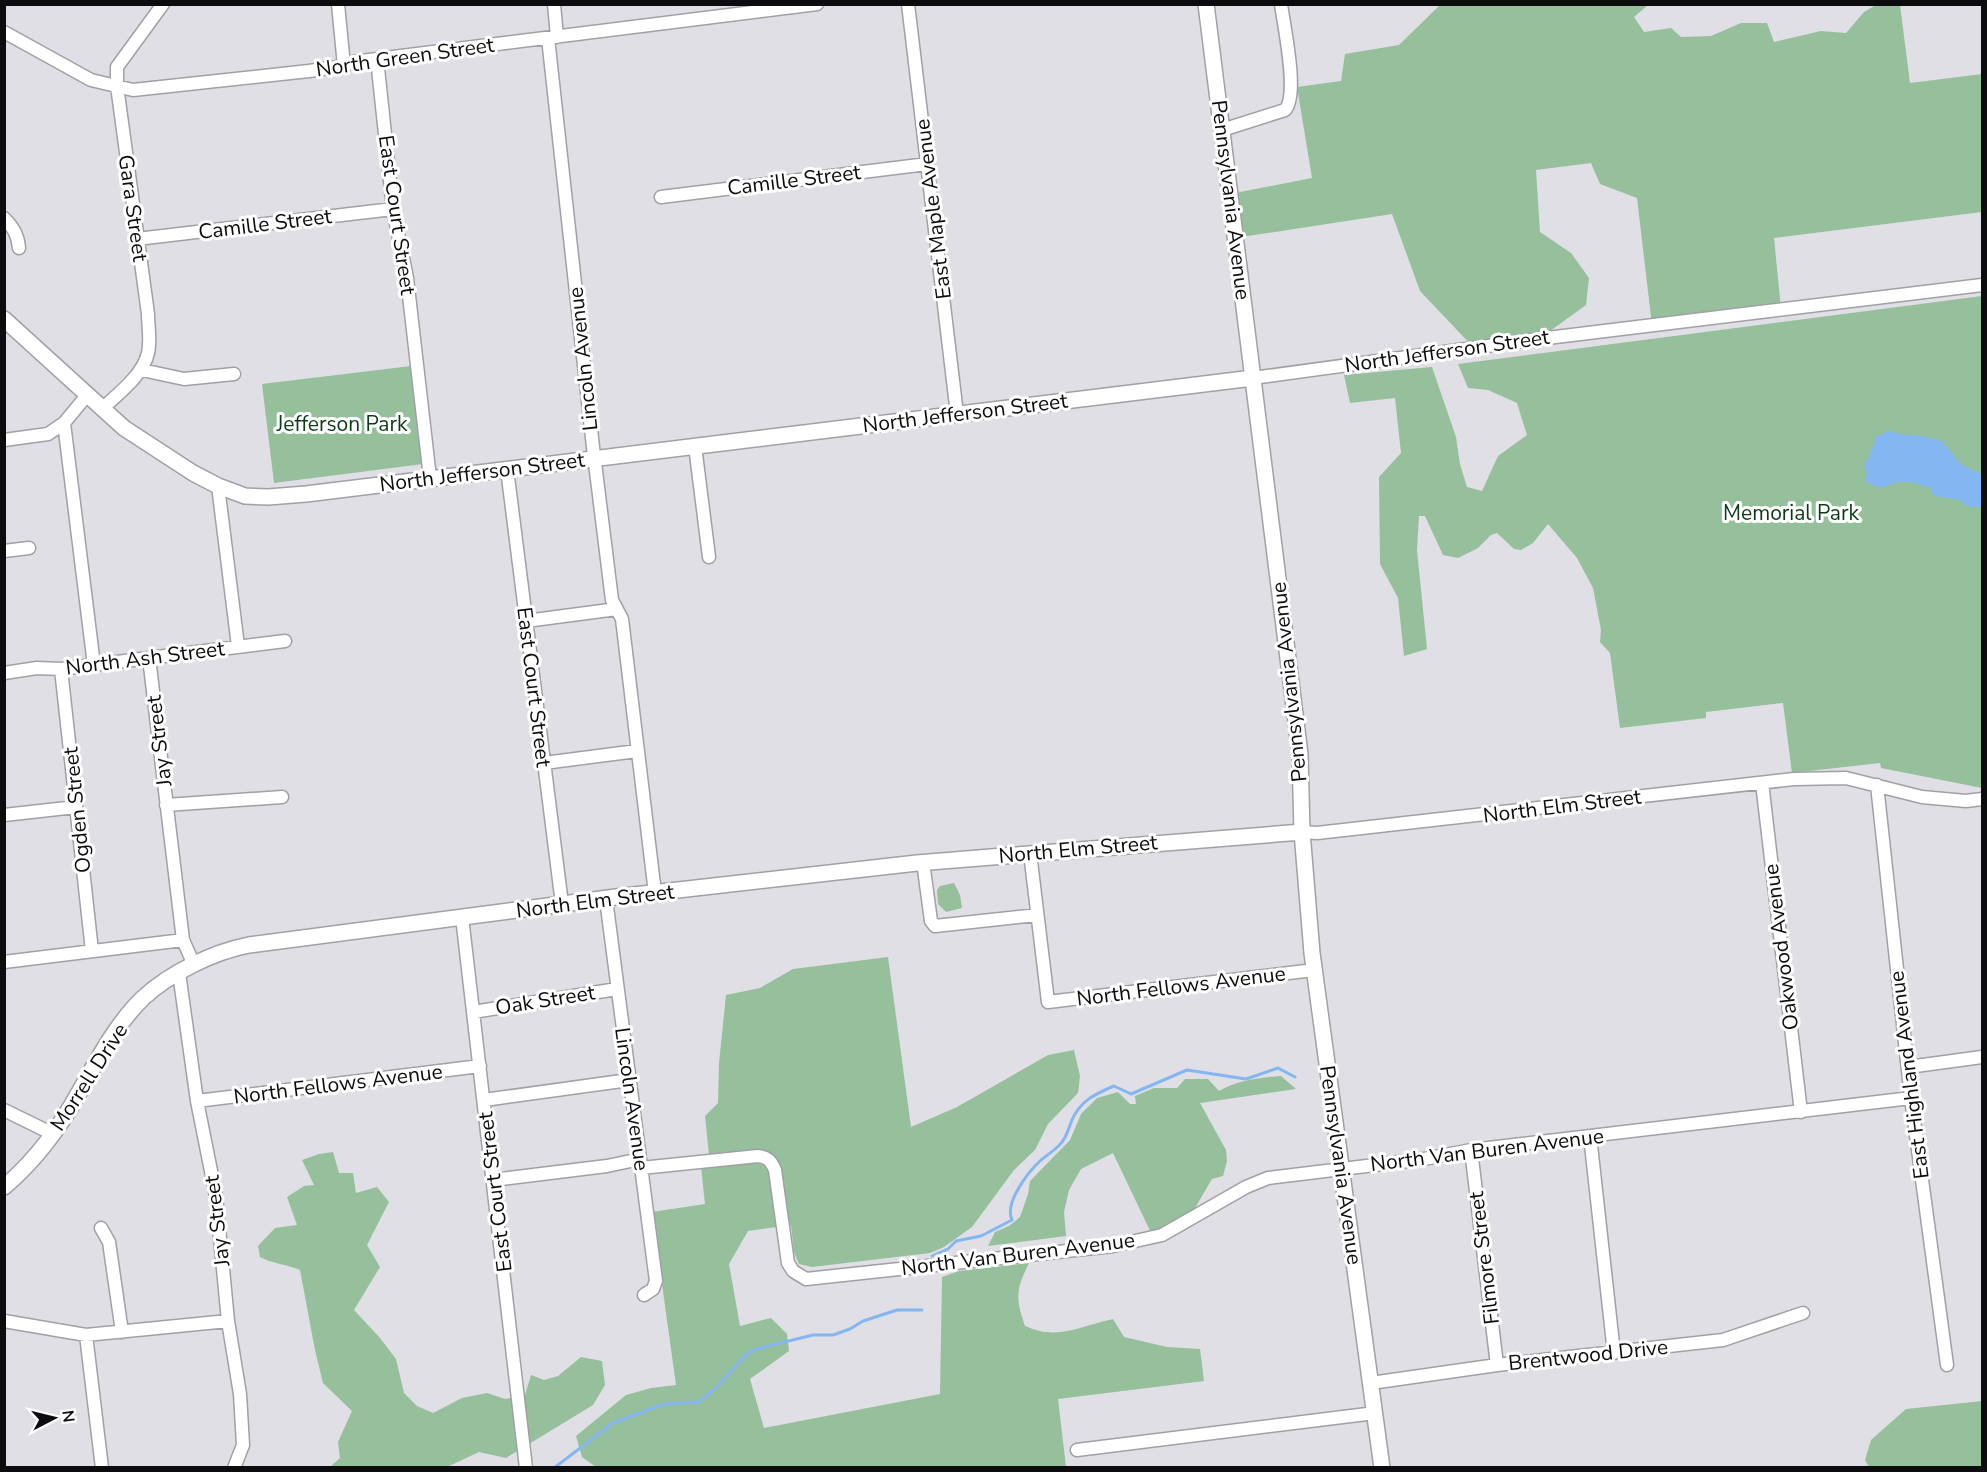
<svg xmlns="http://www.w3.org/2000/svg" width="1987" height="1472" font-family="'Nunito Sans',sans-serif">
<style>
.green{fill:#96c09b}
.water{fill:#84b6f2}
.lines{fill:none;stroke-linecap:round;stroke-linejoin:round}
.stream{stroke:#84b6f2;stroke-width:3}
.minor-casing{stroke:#a0a0a6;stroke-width:15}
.major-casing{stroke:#a0a0a6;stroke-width:18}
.minor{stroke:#fff;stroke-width:12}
.major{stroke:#fff;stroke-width:15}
.labels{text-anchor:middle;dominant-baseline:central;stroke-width:6;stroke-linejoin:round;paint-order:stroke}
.street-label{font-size:21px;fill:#0c0c0e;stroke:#fff}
.park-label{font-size:21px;fill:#0c3b18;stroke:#fff}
</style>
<rect width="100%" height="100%" fill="#dfdfe5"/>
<path class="green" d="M 1440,5 L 1648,5 L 1634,17 L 1644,32 L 1671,28 L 1681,37 L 1711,36 L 1741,23 L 1767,23 L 1774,42 L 1821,31 L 1846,33 L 1864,12 L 1876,5 L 1900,5 L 1910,83 L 1982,74 L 1982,212 L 1774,238 L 1781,309 L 1652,325 L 1637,198 L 1600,184 L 1591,163 L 1536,170 L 1540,232 L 1571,253 L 1589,278 L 1586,305 L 1539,339 L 1474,348 L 1420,291 L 1392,214 L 1235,238 L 1230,194 L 1312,178 L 1297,87 L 1341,81 L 1345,54 L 1399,45 Z
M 1982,296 L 1982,788 L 1881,768 L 1880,763 L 1792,773 L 1783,703 L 1706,712 L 1706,718 L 1620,728 L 1610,653 L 1600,642 L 1601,630 L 1593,588 L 1577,558 L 1548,524 L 1533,543 L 1521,550 L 1514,549 L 1497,533 L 1491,535 L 1478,548 L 1458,558 L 1443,555 L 1425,516 L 1419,516 L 1417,550 L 1427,649 L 1404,656 L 1398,598 L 1380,564 L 1379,477 L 1401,453 L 1395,398 L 1350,403 L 1344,375 L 1432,367 L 1456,437 L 1460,464 L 1467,487 L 1482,491 L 1498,456 L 1527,435 L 1517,403 L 1488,390 L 1468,388 L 1458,364 Z
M 411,366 L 423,464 L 274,483 L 262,384 Z
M 954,883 L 960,895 L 962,908 L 946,912 L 938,904 L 937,890 L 940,886 Z
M 888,957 L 911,1127 L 957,1107 L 1048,1055 L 1074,1050 L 1080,1076 L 1078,1093 L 1048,1124 L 1035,1150 L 1014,1170 L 972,1227 L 944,1247 L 930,1253 L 812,1267 L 799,1264 L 794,1252 L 791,1225 L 748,1231 L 729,1264 L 740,1326 L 771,1318 L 787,1334 L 789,1351 L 750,1379 L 764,1428 L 940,1394 L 942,1277 L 959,1271 L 1029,1263 C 1016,1290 1015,1297 1025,1326 C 1058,1341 1080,1326 1113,1319 L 1124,1337 L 1167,1347 L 1200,1349 L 1204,1381 L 1058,1399 L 1066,1467 L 596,1467 L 582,1457 L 576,1436 L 626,1395 L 651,1388 L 676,1385 L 652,1212 L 705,1204 L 701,1167 L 710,1165 L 705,1116 L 718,1103 L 719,1063 L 726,995 L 760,988 L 793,969 Z
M 1281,1076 L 1296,1089 L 1200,1103 L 1226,1150 L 1227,1161 L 1223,1176 L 1212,1179 L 1188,1220 L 1153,1237 L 1113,1153 L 1081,1169 L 1069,1190 L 1064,1212 L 1066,1236 L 988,1246 L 995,1232 L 1009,1226 L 1020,1217 L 1028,1194 L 1030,1181 L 1070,1140 L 1081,1114 L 1097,1098 L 1118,1092 L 1130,1104 L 1136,1104 L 1135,1096 L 1154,1088 L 1177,1088 L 1185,1079 L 1208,1079 L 1219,1091 C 1238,1080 1259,1078 1281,1076 Z
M 333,1152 L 339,1173 L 353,1173 L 356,1193 L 377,1187 L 389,1202 L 367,1245 L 380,1267 L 354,1310 L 380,1338 L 396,1359 L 404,1393 L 417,1406 L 433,1413 L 462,1398 L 487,1393 L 505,1399 L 525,1395 L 531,1375 L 544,1380 L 558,1376 L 581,1357 L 602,1361 L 605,1385 L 593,1405 L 506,1458 L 479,1452 L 447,1467 L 330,1467 L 340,1458 L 338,1442 L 352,1411 L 323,1383 L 315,1350 L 300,1270 C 286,1264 273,1264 260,1257 L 258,1246 L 275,1228 L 297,1225 L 287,1197 L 304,1186 L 314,1185 L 302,1160 L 319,1154 Z
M 1982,1401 L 1982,1467 L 1869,1467 L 1865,1460 L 1871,1440 L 1906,1409 Z"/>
<path class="water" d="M 1887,430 L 1900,434 L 1922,436 L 1942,441 L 1961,464 L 1982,475 L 1982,507 L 1971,507 L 1964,505 L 1960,500 L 1934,496 L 1930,488 L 1912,482 L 1896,482 L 1885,487 L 1877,487 L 1865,481 L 1867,474 L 1864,463 L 1868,460 L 1877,435 L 1882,435 Z"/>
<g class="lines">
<path class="stream" d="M 932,1256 L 948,1249 L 956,1241 L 981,1236 L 1012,1220 C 1004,1203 1028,1172 1041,1160 C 1047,1155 1057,1149 1062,1142 C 1067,1136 1069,1127 1072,1120 C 1080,1101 1095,1094 1114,1086 L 1131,1094 L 1187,1070 L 1246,1079 L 1278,1068 L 1295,1077
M 554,1468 L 613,1423 L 664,1404 L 699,1402 L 716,1388 L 747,1354 L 756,1349 L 813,1335 L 833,1335 L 850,1329 L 863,1321 L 897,1310 L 922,1310"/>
<g class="minor-casing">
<path id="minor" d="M 338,4 L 344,66
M 554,4 L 557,37
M 908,4 L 957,414
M 4,32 L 91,80 L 133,90 L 309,71 L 344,66 L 353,62 L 817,4
M 548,38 L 593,447 L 612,600 L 622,619 L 655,893
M 377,59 L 393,209 L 407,278 L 430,478
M 1222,130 L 1285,110 C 1299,95 1284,27 1281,4
M 661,197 L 927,164
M 4,218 C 13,227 18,235 19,248
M 137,239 L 393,209
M 142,370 L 184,379 L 234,374
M 1253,378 L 1539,339 L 1982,285
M 103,408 C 119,393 143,375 148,353 C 151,340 148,327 148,314 L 117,86 L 117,67 L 163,4
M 64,423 L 94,665
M 4,440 L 48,434 L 64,423 L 88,394
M 695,446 L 709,557
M 507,469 L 562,904
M 218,486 L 238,646
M 4,551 L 29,548
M 526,621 L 617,609
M 149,658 L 183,940 L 194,965
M 61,669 L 92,951
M 4,673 L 37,668 L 61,669 L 285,641
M 544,763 L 637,751
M 1762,783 L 1801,1112
M 1877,785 L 1911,1098 L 1947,1365
M 166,805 L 282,797
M 4,815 L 76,807
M 1302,832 L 1317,833 L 1794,779 L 1846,778 L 1922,797 L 1966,801 L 1982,799
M 1030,853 L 1048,1002 L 1314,970
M 923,862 L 931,921 L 935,926 L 1037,915
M 606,899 L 656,1281 L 653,1289 L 644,1295
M 462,917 L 526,1468
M 4,962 L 183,940
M 179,973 L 197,1101 L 216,1196 L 228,1321 L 240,1394 L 243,1445 L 234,1468
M 473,1012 L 617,989
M 1908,1067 L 1982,1057
M 484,1100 L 629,1080
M 197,1101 L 480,1066
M 4,1110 L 53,1134
M 1590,1136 L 1614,1353
M 1471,1150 L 1497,1365
M 641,1168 L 758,1156 C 768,1157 771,1161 775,1170 L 788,1263 L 793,1271 L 806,1279 L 1113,1246 L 1162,1235 L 1246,1187 L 1268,1178 L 1424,1159 L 1471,1150 L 1911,1098
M 493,1180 L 607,1166 L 640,1159
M 101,1228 L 109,1242 L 122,1332
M 4,1321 L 86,1335 L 228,1321
M 86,1335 L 102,1468
M 1371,1383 L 1497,1365 L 1723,1340 L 1803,1313
M 1077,1450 L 1375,1413"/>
</g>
<g class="major-casing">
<path id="major" d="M 1206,4 L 1300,754 L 1302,832 L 1312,953 L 1382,1468
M 4,319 L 124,428 L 193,473 L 218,486 L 245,496 L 268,497 L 306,494 L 1253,378
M 4,1187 C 29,1166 50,1140 67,1113 C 91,1074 110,1030 143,998 C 170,973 213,952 249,945 L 616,897 L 917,863 L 1302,832"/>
</g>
<use href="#minor" class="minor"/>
<use href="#major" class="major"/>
</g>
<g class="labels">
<g class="street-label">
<text transform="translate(405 57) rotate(-8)">North Green Street</text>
<text transform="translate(794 180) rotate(-7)">Camille Street</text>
<text transform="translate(1231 200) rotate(83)">Pennsylvania Avenue</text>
<text transform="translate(133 208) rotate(82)">Gara Street</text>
<text transform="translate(933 209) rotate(-97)">East Maple Avenue</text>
<text transform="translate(397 215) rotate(82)">East Court Street</text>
<text transform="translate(265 224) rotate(-7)">Camille Street</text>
<text transform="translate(1447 351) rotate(-8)">North Jefferson Street</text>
<text transform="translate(583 359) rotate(-96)">Lincoln Avenue</text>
<text transform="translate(965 413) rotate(-7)">North Jefferson Street</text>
<text transform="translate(482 472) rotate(-7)">North Jefferson Street</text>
<text transform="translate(145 658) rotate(-7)">North Ash Street</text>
<text transform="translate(1289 682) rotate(-96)">Pennsylvania Avenue</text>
<text transform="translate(534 687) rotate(83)">East Court Street</text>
<text transform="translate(159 741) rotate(-97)">Jay Street</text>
<text transform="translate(1562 806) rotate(-7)">North Elm Street</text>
<text transform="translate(77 810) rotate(-96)">Ogden Street</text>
<text transform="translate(1078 849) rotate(-5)">North Elm Street</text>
<text transform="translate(595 901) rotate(-7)">North Elm Street</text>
<text transform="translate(1781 947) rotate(-97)">Oakwood Avenue</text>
<text transform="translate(1181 986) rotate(-7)">North Fellows Avenue</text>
<text transform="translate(545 1000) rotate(-9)">Oak Street</text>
<text transform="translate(1909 1075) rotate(-97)">East Highland Avenue</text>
<text transform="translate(89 1077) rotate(-57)">Morrell Drive</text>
<text transform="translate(338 1084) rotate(-7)">North Fellows Avenue</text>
<text transform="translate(632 1099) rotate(82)">Lincoln Avenue</text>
<text transform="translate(1487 1150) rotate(-7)">North Van Buren Avenue</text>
<text transform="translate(1341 1165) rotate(82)">Pennsylvania Avenue</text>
<text transform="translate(495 1192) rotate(-97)">East Court Street</text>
<text transform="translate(217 1221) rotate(-97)">Jay Street</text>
<text transform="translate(1018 1254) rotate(-7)">North Van Buren Avenue</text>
<text transform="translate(1484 1258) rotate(-97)">Filmore Street</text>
<text transform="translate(1588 1355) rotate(-6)">Brentwood Drive</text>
</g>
<g class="park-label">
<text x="342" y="424">Jefferson Park</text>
<text x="1791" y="513">Memorial Park</text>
</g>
</g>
<rect width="1987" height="1472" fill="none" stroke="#0c0c0e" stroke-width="12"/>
<g transform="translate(54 1418) rotate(83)" stroke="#ffffff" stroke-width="4.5" paint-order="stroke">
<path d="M0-4.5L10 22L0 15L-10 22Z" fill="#0c0c0e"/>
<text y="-9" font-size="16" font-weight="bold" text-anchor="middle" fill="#0c0c0e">N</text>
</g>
</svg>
